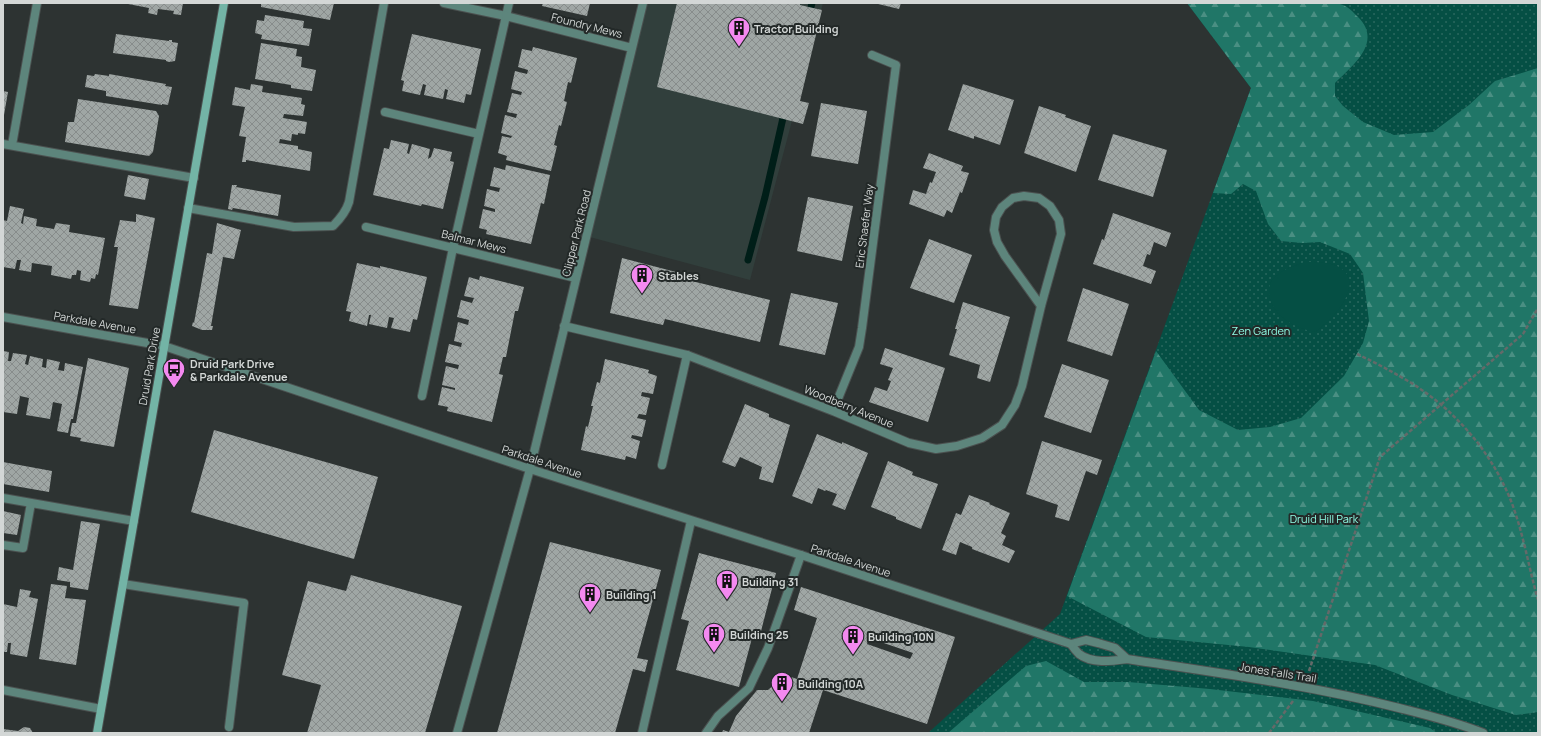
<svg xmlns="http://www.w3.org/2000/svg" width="1541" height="736" font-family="Manrope,sans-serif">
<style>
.built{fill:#313f3c}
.grass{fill:url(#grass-dots)}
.forest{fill:url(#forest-firs)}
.garden{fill:#054f44}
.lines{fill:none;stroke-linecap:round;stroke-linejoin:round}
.stream{stroke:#001e18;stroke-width:7}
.building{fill:url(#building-cross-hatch);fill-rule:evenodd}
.service-casing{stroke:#4b5150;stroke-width:10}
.pedestrian-casing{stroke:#4b5150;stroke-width:10}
.minor-casing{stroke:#4b5150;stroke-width:10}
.secondary-casing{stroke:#4b5150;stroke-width:10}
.path{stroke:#646a69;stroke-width:2.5;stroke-dasharray:4 2;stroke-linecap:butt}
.service{stroke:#5d857c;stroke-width:8}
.pedestrian{stroke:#5d857c;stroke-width:8}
.minor{stroke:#5d857c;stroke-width:8}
.secondary{stroke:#73b4a6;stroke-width:8}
.labels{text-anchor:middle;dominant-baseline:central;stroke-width:4;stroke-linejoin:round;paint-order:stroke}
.street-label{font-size:11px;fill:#d3d7d6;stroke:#232928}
.poi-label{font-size:11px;font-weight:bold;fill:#d3d7d6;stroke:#232928;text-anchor:start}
.park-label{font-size:11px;fill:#8ffce5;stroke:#232928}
</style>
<defs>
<pattern id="grass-dots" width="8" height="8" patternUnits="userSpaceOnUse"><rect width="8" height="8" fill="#054f44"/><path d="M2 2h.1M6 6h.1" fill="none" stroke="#29685e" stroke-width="1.8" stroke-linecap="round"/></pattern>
<pattern id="forest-firs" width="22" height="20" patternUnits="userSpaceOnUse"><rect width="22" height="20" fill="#207667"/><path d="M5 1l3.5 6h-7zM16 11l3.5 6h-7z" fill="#4a8f83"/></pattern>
<pattern id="building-cross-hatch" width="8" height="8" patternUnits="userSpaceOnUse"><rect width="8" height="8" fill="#9fa6a4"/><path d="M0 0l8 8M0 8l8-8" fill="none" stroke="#878c8b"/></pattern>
</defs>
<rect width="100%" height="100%" fill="#2d3332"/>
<path class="built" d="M 641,3 L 823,3 L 750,280 L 586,236 Z"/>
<path class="grass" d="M 1187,3 L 1538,3 L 1538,733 L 928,733 L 1060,614 L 1251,88 Z"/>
<path class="forest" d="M 1187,3 L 1335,3 C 1347,5 1349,8 1358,17 C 1383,42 1353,65 1335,83 L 1335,96 L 1343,106 L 1363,122 L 1394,135 L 1433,132 L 1469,105 L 1495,81 L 1538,68 L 1538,712 L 1516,715 L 1452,695 L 1375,665 L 1249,647 L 1146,637 L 1067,596 L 1156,351 L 1199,410 L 1238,430 L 1270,427 L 1301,418 L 1344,376 L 1363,343 L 1369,321 L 1363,273 L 1350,254 L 1320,242 L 1302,243 L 1281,241 L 1268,224 L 1256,191 L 1243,184 L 1231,194 L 1213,193 L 1251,88 Z
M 1046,661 L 1084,682 L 1128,682 L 1210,689 L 1313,701 L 1430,728 L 1437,733 L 948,733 L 1026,666 Z"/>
<path class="garden" d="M 1305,262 C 1316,262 1329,262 1339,267 C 1367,283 1332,321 1315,332 C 1295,328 1271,316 1269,293 C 1269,287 1270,281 1275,277 C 1283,269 1294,266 1305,262 Z"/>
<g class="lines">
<path class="stream" d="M 811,7 L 812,3
M 748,260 L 765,197 L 783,118"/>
</g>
<path class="building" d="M 123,3 L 183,3 L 181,15 L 173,14 L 174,11 L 158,9 L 157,15 L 148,13 L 149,8 Z
M 261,3 L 334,3 L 330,20 L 261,7 Z
M 543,3 L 590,3 L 587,16 L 542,6 Z
M 677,3 L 800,3 L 800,5 L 822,10 L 800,101 L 809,103 L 803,124 L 657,87 Z
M 874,3 L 901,3 L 899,9 Z
M 265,15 L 304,21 L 303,28 L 312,29 L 309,46 L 261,39 L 262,35 L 255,33 L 257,20 L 264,21 Z
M 116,34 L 169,41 L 169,40 L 172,40 L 172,42 L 178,43 L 175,61 L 169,62 L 166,61 L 166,60 L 113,53 Z
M 412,34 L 481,49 L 471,95 L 466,94 L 464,103 L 446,99 L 448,90 L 445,89 L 443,99 L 424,95 L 426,85 L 423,84 L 420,95 L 402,91 L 404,81 L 401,80 Z
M 261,43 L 297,49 L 296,56 L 302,57 L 301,67 L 316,70 L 312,91 L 291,88 L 291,85 L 255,79 Z
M 533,47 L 577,58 L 571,83 L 568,82 L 564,101 L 567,102 L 561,126 L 559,125 L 554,145 L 557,146 L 551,171 L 506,160 L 507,156 L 498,153 L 502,136 L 511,138 L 512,136 L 501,133 L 505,115 L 516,118 L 517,114 L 507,112 L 512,93 L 521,95 L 522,92 L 511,89 L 515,71 L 527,74 L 528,70 L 518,67 L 522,49 L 532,51 Z
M 95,74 L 109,76 L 109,74 L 166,84 L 165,86 L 172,87 L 168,105 L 162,104 L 162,105 L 106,96 L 106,91 L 85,87 L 87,75 L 94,76 Z
M 251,84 L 263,86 L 262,92 L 302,98 L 301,104 L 305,105 L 303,116 L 284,114 L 283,118 L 307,122 L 305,134 L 298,133 L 298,135 L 292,134 L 291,141 L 280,139 L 279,143 L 298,146 L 298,149 L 312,152 L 310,171 L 246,160 L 246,162 L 242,162 L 246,137 L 239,136 L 245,107 L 232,105 L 235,87 L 250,90 Z
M 963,84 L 1014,100 L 1000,145 L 974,136 L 974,139 L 948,130 Z
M 3,91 L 8,92 L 4,115 L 3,115 Z
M 78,99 L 156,111 L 159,116 L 153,152 L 149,156 L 65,142 L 68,122 L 74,122 Z
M 821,103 L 867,111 L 858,164 L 811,156 Z
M 1039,106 L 1066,115 L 1065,117 L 1091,126 L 1076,172 L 1024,153 Z
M 1113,134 L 1167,150 L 1153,197 L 1098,180 Z
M 391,140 L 409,144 L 407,153 L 409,154 L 412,144 L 430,149 L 428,159 L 431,157 L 434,148 L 452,152 L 450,161 L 454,162 L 443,209 L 422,204 L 421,206 L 373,195 L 384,148 L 389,149 Z
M 929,153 L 963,166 L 961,171 L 969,173 L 962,193 L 960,192 L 952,213 L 947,210 L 944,217 L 909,204 L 913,190 L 926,194 L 930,182 L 932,183 L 936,172 L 923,168 Z
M 506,165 L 550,175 L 544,204 L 541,203 L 531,244 L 486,234 L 487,230 L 479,228 L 483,209 L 495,212 L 495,209 L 484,206 L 487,189 L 499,192 L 500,188 L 490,186 L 494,167 L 505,170 Z
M 128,175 L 149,179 L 145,200 L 124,196 Z
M 232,185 L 237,185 L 236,187 L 281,195 L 278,216 L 233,208 L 232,210 L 228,209 Z
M 808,197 L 853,206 L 842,261 L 797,251 Z
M 10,206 L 24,209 L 21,223 L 23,224 L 24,216 L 37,219 L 36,226 L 54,229 L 56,223 L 70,225 L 69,232 L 105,238 L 98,275 L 96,274 L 95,279 L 91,278 L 90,282 L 80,280 L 81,271 L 77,270 L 76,275 L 72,275 L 71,279 L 51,275 L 52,266 L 32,263 L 31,272 L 19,270 L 21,260 L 17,260 L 15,269 L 3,267 L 3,220 L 7,221 Z
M 1113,213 L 1171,233 L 1166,247 L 1154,242 L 1150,255 L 1147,254 L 1143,266 L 1156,271 L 1151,284 L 1093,264 L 1102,239 L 1104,240 Z
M 136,214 L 155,218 L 138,309 L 109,305 L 118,247 L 114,247 L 120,220 L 136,222 Z
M 217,223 L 241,230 L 234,259 L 223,257 L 211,326 L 213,326 L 212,330 L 202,330 L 192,326 L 193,322 L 194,323 L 207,253 L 212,254 Z
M 929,239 L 972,255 L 954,303 L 910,288 Z
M 622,258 L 676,272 L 675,277 L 770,300 L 760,342 L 665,319 L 663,325 L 610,313 Z
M 357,263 L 380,268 L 380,266 L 427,277 L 417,320 L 413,319 L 410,332 L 391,328 L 394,318 L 389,317 L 387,328 L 369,324 L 371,315 L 369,315 L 367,326 L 349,321 L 351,312 L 346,311 Z
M 480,276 L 524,287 L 518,311 L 515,311 L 506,357 L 503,357 L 499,374 L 503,375 L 492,422 L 447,411 L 448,407 L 438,405 L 442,387 L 455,390 L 455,388 L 442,385 L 446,366 L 458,369 L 459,365 L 445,362 L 449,344 L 461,347 L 462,343 L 454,341 L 458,322 L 468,325 L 469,320 L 457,317 L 461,300 L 472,303 L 474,298 L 464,296 L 469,277 L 479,280 Z
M 1083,288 L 1129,304 L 1112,356 L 1067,341 Z
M 791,293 L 838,303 L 825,355 L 779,345 Z
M 963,302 L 1010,317 L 990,382 L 977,378 L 980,365 L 949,355 L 957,329 L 955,329 Z
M 885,348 L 945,368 L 928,422 L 869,402 L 875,387 L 887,391 L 891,381 L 888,380 L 893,368 L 880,364 Z
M 3,351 L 9,352 L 8,361 L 11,361 L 13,353 L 27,355 L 25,364 L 28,365 L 30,356 L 43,359 L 42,367 L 46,368 L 47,359 L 60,362 L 58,370 L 64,371 L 65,363 L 83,367 L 73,419 L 71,419 L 68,433 L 57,431 L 62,404 L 53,402 L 50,419 L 26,415 L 29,398 L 20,396 L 17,414 L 3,412 Z
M 88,358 L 129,368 L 114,447 L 80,441 L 81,438 L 70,436 L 72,423 L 76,423 Z
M 605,359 L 649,370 L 648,373 L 657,376 L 653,394 L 642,392 L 641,396 L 650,398 L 646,415 L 639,414 L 637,418 L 646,420 L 642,437 L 632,435 L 631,438 L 640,441 L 636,459 L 626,456 L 625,460 L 581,450 L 586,426 L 588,427 L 593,406 L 591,406 L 597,382 L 600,383 Z
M 1062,364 L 1109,380 L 1091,433 L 1044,417 Z
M 745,404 L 769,414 L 769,417 L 790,425 L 773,483 L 759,479 L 762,467 L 740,457 L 735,467 L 722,462 Z
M 214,430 L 378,477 L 354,559 L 191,512 Z
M 817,434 L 842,444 L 842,442 L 868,453 L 845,510 L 832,505 L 837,494 L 826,490 L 825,491 L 818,488 L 812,504 L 792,496 Z
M 1042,441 L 1102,460 L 1097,475 L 1086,471 L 1069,521 L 1055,517 L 1058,505 L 1026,494 Z
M 888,461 L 913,472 L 912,475 L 938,484 L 921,529 L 896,519 L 896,517 L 871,507 Z
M 3,462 L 52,471 L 49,492 L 3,484 Z
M 969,495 L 990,503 L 989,504 L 1010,513 L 1001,533 L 1006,536 L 1002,545 L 1015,551 L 1009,563 L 972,549 L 972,547 L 960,542 L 956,555 L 942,550 L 956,513 L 961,515 Z
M 3,511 L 21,515 L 17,535 L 3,533 Z
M 81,521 L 100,524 L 88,590 L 70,587 L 70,582 L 57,580 L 59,567 L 73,570 Z
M 550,542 L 661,570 L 637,658 L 648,660 L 645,672 L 633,669 L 615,733 L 497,733 Z
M 699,553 L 776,573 L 759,639 L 752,638 L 739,687 L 676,670 L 689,621 L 681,619 Z
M 351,575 L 462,606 L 425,733 L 307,733 L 321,685 L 282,675 L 308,581 L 346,591 Z
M 51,584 L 67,586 L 65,598 L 86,600 L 76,665 L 39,659 Z
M 801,587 L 955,637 L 927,724 L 823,690 L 809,733 L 722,733 L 723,730 L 729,732 L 736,716 L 757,690 L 768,690 L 785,675 L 797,679 L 817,618 L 794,610 ZM 869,638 L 913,653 L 910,659 L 867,644 Z
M 20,589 L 31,591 L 29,597 L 38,599 L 27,657 L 10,654 L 11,643 L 8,643 L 7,652 L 3,652 L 3,604 L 17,607 Z
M 24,727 L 30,728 L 33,733 L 3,733 L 3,729 L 18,731 Z"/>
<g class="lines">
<g class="service-casing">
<path id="service" d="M 385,112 L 479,134
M 3,144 L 194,178
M 12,145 L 37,3
M 188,208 L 294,227 L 333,226 C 340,219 346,212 349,202 L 384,3
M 422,396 L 453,248 L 509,3
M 662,465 L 687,355
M 3,498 L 134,521
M 3,545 L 23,548 L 31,503
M 123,584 L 244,603 L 229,727
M 1127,659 C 1112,661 1092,664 1079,654 C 1076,651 1073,647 1071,644 L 1086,640 L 1098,643 L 1115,648 L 1127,659 C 1218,673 1309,685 1399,708 C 1427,715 1456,722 1483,733
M 457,733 L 530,469
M 642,733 L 691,521
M 706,733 L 718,716 L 749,688 L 768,648 L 801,555"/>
</g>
<g class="pedestrian-casing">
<path id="pedestrian" d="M 444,3 L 506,16
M 366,227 L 453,248"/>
</g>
<g class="minor-casing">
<path id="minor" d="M 506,16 L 632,48
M 453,248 L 576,278
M 3,317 L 164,346 L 530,469 L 801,555 L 1071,644
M 564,326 L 687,355 L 833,411 L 909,443 L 936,449 L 957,446 L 982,438 L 1002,425 L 1015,405 L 1022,386 L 1041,306 L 1061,234 L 1059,220 L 1050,206 L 1039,198 L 1024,196 L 1013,198 L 1002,207 L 996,217 L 994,230 L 997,242 L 1005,256 L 1041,306
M 833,411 L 859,347 L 862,328 L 896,65 L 872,55
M 530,469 L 643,3
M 3,690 L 101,709"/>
</g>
<g class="secondary-casing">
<path id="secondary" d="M 97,733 L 224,3"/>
</g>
<path class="path" d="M 1357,354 C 1374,362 1391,371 1408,381 C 1458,411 1498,459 1516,515 C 1525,543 1530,572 1538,600
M 1309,671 L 1380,457 L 1523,334 L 1538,308
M 1269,733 L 1293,701"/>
<use href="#service" class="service"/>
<use href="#pedestrian" class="pedestrian"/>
<use href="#minor" class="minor"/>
<use href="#secondary" class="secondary"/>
</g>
<defs>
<g id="building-pin" transform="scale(1.15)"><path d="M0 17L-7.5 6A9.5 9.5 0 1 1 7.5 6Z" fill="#f489f0" stroke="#232928"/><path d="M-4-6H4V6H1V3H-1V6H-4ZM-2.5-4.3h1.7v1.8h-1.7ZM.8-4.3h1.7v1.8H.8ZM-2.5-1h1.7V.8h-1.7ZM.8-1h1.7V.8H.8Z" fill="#111"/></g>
<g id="bus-pin" transform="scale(1.15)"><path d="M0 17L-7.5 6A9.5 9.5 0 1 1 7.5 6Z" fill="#f489f0" stroke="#232928"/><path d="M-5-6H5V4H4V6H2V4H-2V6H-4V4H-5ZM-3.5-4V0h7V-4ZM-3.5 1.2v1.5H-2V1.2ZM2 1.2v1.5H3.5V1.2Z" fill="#111"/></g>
</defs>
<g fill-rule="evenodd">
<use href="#building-pin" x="739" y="28"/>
<use href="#building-pin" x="642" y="275"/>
<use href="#bus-pin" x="174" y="369"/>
<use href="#building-pin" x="727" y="581"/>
<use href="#building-pin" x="590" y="594"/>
<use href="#building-pin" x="714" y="634"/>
<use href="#building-pin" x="853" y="636"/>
<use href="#building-pin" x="782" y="683"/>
</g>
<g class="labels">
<g class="street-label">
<text transform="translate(587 25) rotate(14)">Foundry Mews</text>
<text transform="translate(864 226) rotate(-83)">Eric Shaefer Way</text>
<text transform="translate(576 233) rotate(-76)">Clipper Park Road</text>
<text transform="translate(474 241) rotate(14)">Balmar Mews</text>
<text transform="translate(95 322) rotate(10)">Parkdale Avenue</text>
<text transform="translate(149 366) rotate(-80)">Druid Park Drive</text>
<text transform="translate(849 406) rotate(22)">Woodberry Avenue</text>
<text transform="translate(542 461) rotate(18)">Parkdale Avenue</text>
<text transform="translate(851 560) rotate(18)">Parkdale Avenue</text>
<text transform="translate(1278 672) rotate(9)">Jones Falls Trail</text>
</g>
<g class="poi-label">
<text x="754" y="28">Tractor Building</text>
<text x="658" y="275">Stables</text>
<text x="190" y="363">Druid Park Drive<tspan x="190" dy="13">&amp; Parkdale Avenue</tspan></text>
<text x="742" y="581">Building 31</text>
<text x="606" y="594">Building 1</text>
<text x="730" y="634">Building 25</text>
<text x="868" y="636">Building 10N</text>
<text x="798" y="683">Building 10A</text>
</g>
<g class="park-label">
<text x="1261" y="330">Zen Garden</text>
<text x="1324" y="518">Druid Hill Park</text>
</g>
</g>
<rect width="1541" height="736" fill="none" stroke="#d3d7d6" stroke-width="8"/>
</svg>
